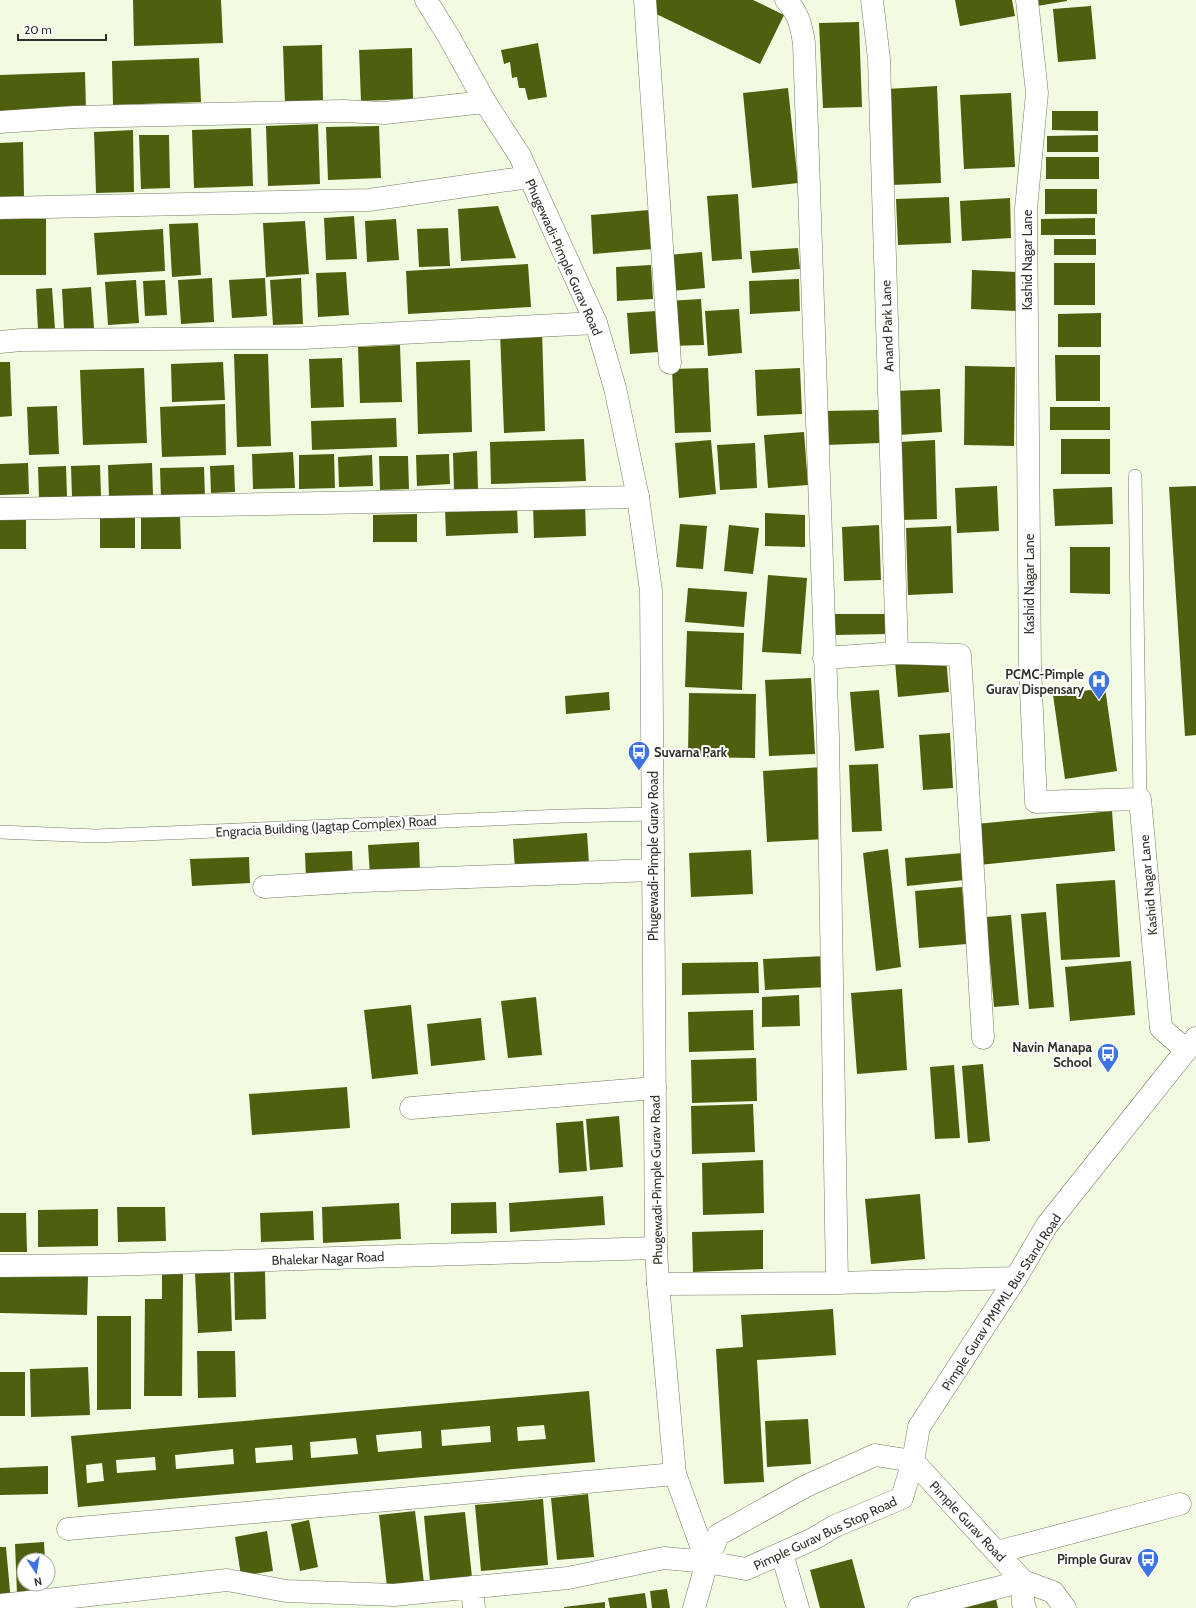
<svg xmlns="http://www.w3.org/2000/svg" width="1196" height="1608" font-family="Cabin,sans-serif">
<style>
.building{fill:#4e5f0e;fill-rule:evenodd}
.lines{fill:none;stroke-linecap:round;stroke-linejoin:round}
.lane-casing{stroke:#747b64;stroke-width:14}
.street-casing{stroke:#747b64;stroke-width:23}
.secondary-casing{stroke:#747b64;stroke-width:23}
.lane{stroke:#fff;stroke-width:13}
.street{stroke:#fff;stroke-width:22}
.secondary{stroke:#fff;stroke-width:22}
.labels{text-anchor:middle;dominant-baseline:central;stroke-width:4;stroke-linejoin:round;paint-order:stroke}
.street-label{font-size:13px;fill:#30332a;stroke:#fff}
.poi-label{font-size:13px;font-weight:bold;fill:#30332a;stroke:#fff;text-anchor:end}
</style>
<rect width="100%" height="100%" fill="#f2fbe1"/>
<path class="building" d="M 133,0 L 221,0 L 223,43 L 134,46 Z
M 655,0 L 753,0 L 784,15 L 760,64 L 650,11 Z
M 955,0 L 1012,0 L 1015,16 L 960,26 Z
M 1036,0 L 1067,0 L 1067,1 L 1037,6 Z
M 1091,6 L 1096,59 L 1058,62 L 1053,9 Z
M 859,22 L 862,107 L 823,108 L 819,23 Z
M 538,43 L 547,97 L 528,100 L 525,88 L 519,88 L 517,77 L 512,78 L 510,62 L 504,64 L 501,50 Z
M 322,45 L 323,103 L 285,105 L 283,46 Z
M 412,48 L 413,99 L 361,101 L 359,50 Z
M 199,58 L 201,102 L 113,105 L 112,61 Z
M 85,72 L 86,111 L 0,114 L 0,75 Z
M 937,86 L 941,183 L 891,185 L 887,89 Z
M 788,88 L 798,183 L 752,188 L 743,93 Z
M 1011,93 L 1015,167 L 964,169 L 960,95 Z
M 1052,111 L 1098,111 L 1098,131 L 1052,130 Z
M 318,124 L 320,184 L 268,186 L 266,126 Z
M 379,126 L 381,178 L 328,180 L 326,127 Z
M 251,128 L 253,186 L 194,188 L 192,130 Z
M 133,130 L 134,192 L 96,193 L 94,132 Z
M 139,135 L 169,135 L 170,188 L 141,189 Z
M 1098,135 L 1098,152 L 1047,152 L 1047,136 Z
M 23,142 L 24,196 L 0,197 L 0,143 Z
M 1046,157 L 1099,157 L 1099,179 L 1046,179 Z
M 1045,189 L 1097,189 L 1097,214 L 1045,214 Z
M 738,194 L 742,259 L 712,261 L 707,196 Z
M 949,197 L 951,243 L 898,245 L 896,199 Z
M 1010,198 L 1011,238 L 962,241 L 960,201 Z
M 498,206 L 516,258 L 461,261 L 458,209 Z
M 649,210 L 653,249 L 593,254 L 591,215 Z
M 354,216 L 357,259 L 326,260 L 324,218 Z
M 1095,218 L 1095,235 L 1041,235 L 1041,219 Z
M 0,219 L 46,219 L 46,275 L 0,275 Z
M 396,219 L 399,260 L 367,262 L 365,221 Z
M 305,221 L 309,274 L 266,277 L 263,223 Z
M 198,223 L 201,275 L 172,277 L 169,224 Z
M 448,228 L 450,266 L 419,267 L 417,229 Z
M 163,229 L 165,271 L 97,275 L 94,233 Z
M 1054,239 L 1096,239 L 1096,255 L 1054,255 Z
M 798,248 L 800,269 L 752,273 L 750,251 Z
M 702,252 L 705,288 L 671,291 L 668,255 Z
M 1054,263 L 1095,263 L 1095,305 L 1054,305 Z
M 528,264 L 531,307 L 408,314 L 406,271 Z
M 651,265 L 653,299 L 617,301 L 616,267 Z
M 972,270 L 1017,272 L 1016,311 L 971,309 Z
M 346,272 L 349,315 L 318,317 L 316,273 Z
M 212,278 L 214,322 L 181,324 L 178,280 Z
M 265,278 L 267,316 L 232,318 L 229,280 Z
M 301,278 L 303,324 L 273,325 L 270,280 Z
M 799,279 L 800,311 L 750,314 L 749,281 Z
M 136,280 L 139,323 L 108,325 L 105,282 Z
M 165,280 L 167,315 L 145,316 L 143,281 Z
M 91,287 L 94,328 L 64,329 L 62,289 Z
M 52,288 L 55,329 L 38,330 L 36,289 Z
M 701,299 L 704,345 L 669,346 L 667,301 Z
M 739,309 L 742,353 L 708,356 L 705,311 Z
M 656,311 L 659,352 L 630,354 L 627,313 Z
M 1101,313 L 1101,347 L 1058,347 L 1058,314 Z
M 542,331 L 545,431 L 504,433 L 500,332 Z
M 400,345 L 402,402 L 360,403 L 358,347 Z
M 234,354 L 268,354 L 271,446 L 237,447 Z
M 1055,355 L 1100,355 L 1100,401 L 1056,401 Z
M 342,358 L 344,407 L 311,408 L 309,359 Z
M 470,360 L 472,432 L 418,434 L 416,362 Z
M 0,362 L 10,362 L 12,416 L 0,417 Z
M 223,362 L 225,400 L 172,402 L 171,364 Z
M 965,366 L 1015,367 L 1014,446 L 964,445 Z
M 144,368 L 147,443 L 83,445 L 80,370 Z
M 708,368 L 711,432 L 675,433 L 672,369 Z
M 800,368 L 802,414 L 757,416 L 755,370 Z
M 940,389 L 942,432 L 899,435 L 896,391 Z
M 225,404 L 226,455 L 162,457 L 160,407 Z
M 57,406 L 59,454 L 29,455 L 27,407 Z
M 1050,407 L 1110,407 L 1110,430 L 1050,430 Z
M 879,410 L 880,443 L 825,445 L 824,411 Z
M 396,418 L 397,447 L 312,450 L 311,421 Z
M 804,432 L 808,485 L 768,488 L 764,435 Z
M 584,439 L 586,481 L 491,484 L 490,442 Z
M 1061,439 L 1110,439 L 1110,474 L 1061,474 Z
M 711,440 L 716,494 L 679,498 L 675,443 Z
M 935,440 L 937,519 L 901,520 L 899,442 Z
M 755,443 L 757,488 L 720,490 L 717,445 Z
M 477,451 L 478,490 L 454,491 L 453,453 Z
M 293,452 L 295,488 L 253,489 L 252,454 Z
M 334,454 L 335,488 L 299,489 L 299,455 Z
M 449,454 L 450,484 L 417,486 L 416,455 Z
M 372,455 L 373,486 L 339,487 L 338,457 Z
M 379,456 L 408,456 L 409,489 L 380,490 Z
M 28,463 L 29,494 L 0,495 L 0,464 Z
M 152,463 L 153,496 L 109,498 L 108,465 Z
M 100,465 L 101,496 L 72,497 L 71,466 Z
M 234,465 L 235,492 L 211,493 L 210,466 Z
M 66,466 L 67,497 L 39,498 L 38,467 Z
M 204,467 L 205,497 L 161,498 L 160,468 Z
M 997,486 L 999,531 L 957,533 L 955,488 Z
M 1196,486 L 1196,735 L 1185,736 L 1169,487 Z
M 1112,487 L 1113,524 L 1055,526 L 1053,489 Z
M 585,502 L 586,536 L 534,538 L 533,504 Z
M 517,506 L 518,533 L 446,536 L 445,509 Z
M 765,513 L 805,515 L 805,547 L 765,546 Z
M 417,514 L 417,542 L 373,542 L 373,515 Z
M 141,516 L 180,516 L 181,549 L 141,549 Z
M 0,518 L 26,518 L 26,549 L 0,549 Z
M 100,518 L 135,518 L 135,548 L 100,548 Z
M 680,524 L 707,526 L 703,569 L 676,567 Z
M 729,525 L 759,528 L 753,574 L 724,571 Z
M 879,525 L 881,580 L 844,581 L 842,527 Z
M 951,526 L 953,593 L 908,595 L 906,528 Z
M 1070,547 L 1110,547 L 1110,594 L 1070,593 Z
M 768,575 L 807,578 L 801,654 L 762,652 Z
M 688,588 L 747,592 L 744,627 L 685,622 Z
M 834,614 L 888,614 L 888,634 L 834,635 Z
M 687,631 L 744,633 L 742,690 L 685,687 Z
M 946,657 L 949,692 L 898,697 L 895,661 Z
M 811,678 L 815,754 L 769,756 L 765,680 Z
M 1105,688 L 1117,771 L 1065,779 L 1053,695 Z
M 879,690 L 884,748 L 855,751 L 850,692 Z
M 609,692 L 610,710 L 566,714 L 565,696 Z
M 689,693 L 756,694 L 755,758 L 688,757 Z
M 950,733 L 953,788 L 923,790 L 919,735 Z
M 878,764 L 882,831 L 852,832 L 849,765 Z
M 822,767 L 826,839 L 767,842 L 763,771 Z
M 1112,811 L 1115,851 L 979,865 L 976,824 Z
M 587,833 L 589,864 L 515,870 L 513,839 Z
M 419,842 L 420,873 L 370,875 L 368,845 Z
M 888,849 L 901,967 L 876,971 L 863,853 Z
M 751,850 L 753,894 L 691,897 L 689,853 Z
M 352,851 L 353,877 L 306,879 L 305,853 Z
M 963,853 L 965,880 L 907,886 L 905,858 Z
M 249,857 L 250,883 L 192,886 L 190,859 Z
M 1115,880 L 1120,957 L 1061,960 L 1056,884 Z
M 962,887 L 967,944 L 919,948 L 915,891 Z
M 1046,912 L 1054,1007 L 1029,1009 L 1021,914 Z
M 1011,915 L 1019,1005 L 994,1007 L 986,917 Z
M 826,956 L 827,987 L 765,990 L 763,959 Z
M 1131,961 L 1135,1015 L 1070,1021 L 1065,967 Z
M 758,962 L 759,993 L 682,995 L 682,963 Z
M 902,989 L 907,1070 L 857,1074 L 851,993 Z
M 799,995 L 800,1026 L 762,1027 L 762,997 Z
M 536,997 L 542,1055 L 508,1058 L 501,1001 Z
M 411,1005 L 418,1074 L 372,1079 L 364,1010 Z
M 753,1010 L 754,1050 L 689,1052 L 688,1012 Z
M 481,1018 L 485,1060 L 431,1066 L 427,1024 Z
M 756,1058 L 757,1101 L 692,1103 L 691,1060 Z
M 983,1064 L 990,1141 L 968,1143 L 962,1066 Z
M 954,1065 L 960,1138 L 935,1139 L 930,1067 Z
M 347,1087 L 350,1128 L 252,1135 L 249,1094 Z
M 753,1104 L 755,1152 L 692,1154 L 691,1106 Z
M 619,1116 L 623,1167 L 590,1170 L 586,1119 Z
M 583,1121 L 587,1171 L 559,1173 L 556,1123 Z
M 763,1160 L 764,1213 L 703,1215 L 702,1163 Z
M 920,1194 L 925,1259 L 871,1264 L 865,1199 Z
M 603,1196 L 605,1225 L 510,1232 L 509,1203 Z
M 496,1202 L 497,1233 L 451,1234 L 451,1203 Z
M 399,1203 L 401,1239 L 323,1243 L 322,1207 Z
M 117,1207 L 165,1207 L 166,1241 L 118,1242 Z
M 98,1209 L 98,1246 L 38,1247 L 38,1210 Z
M 313,1211 L 314,1240 L 261,1242 L 260,1213 Z
M 0,1213 L 26,1213 L 27,1252 L 0,1252 Z
M 763,1230 L 763,1269 L 693,1272 L 692,1232 Z
M 234,1271 L 265,1271 L 266,1319 L 235,1320 Z
M 230,1272 L 232,1331 L 198,1333 L 195,1273 Z
M 162,1273 L 183,1273 L 182,1396 L 144,1396 L 145,1299 L 162,1299 Z
M 0,1274 L 88,1276 L 87,1315 L 0,1313 Z
M 833,1309 L 836,1355 L 757,1360 L 764,1482 L 724,1484 L 716,1349 L 743,1347 L 741,1315 Z
M 97,1316 L 131,1316 L 131,1409 L 97,1410 Z
M 197,1351 L 235,1351 L 236,1397 L 198,1398 Z
M 88,1367 L 90,1415 L 31,1417 L 30,1369 Z
M 0,1372 L 25,1372 L 25,1416 L 0,1416 Z
M 589,1391 L 595,1462 L 78,1507 L 71,1436 ZM 544,1425 L 546,1439 L 518,1441 L 517,1427 ZM 490,1426 L 491,1442 L 442,1446 L 441,1430 ZM 421,1431 L 422,1448 L 378,1452 L 376,1435 ZM 356,1438 L 358,1454 L 311,1458 L 310,1442 ZM 292,1445 L 293,1460 L 256,1463 L 255,1448 ZM 233,1449 L 234,1464 L 176,1469 L 175,1455 ZM 155,1457 L 156,1470 L 117,1473 L 116,1460 ZM 102,1463 L 104,1481 L 87,1483 L 86,1465 Z
M 808,1419 L 811,1464 L 767,1467 L 765,1421 Z
M 48,1466 L 48,1494 L 0,1495 L 0,1468 Z
M 588,1494 L 594,1557 L 557,1560 L 551,1498 Z
M 543,1499 L 548,1565 L 481,1571 L 475,1505 Z
M 415,1511 L 424,1583 L 387,1587 L 379,1515 Z
M 465,1512 L 472,1577 L 430,1581 L 424,1516 Z
M 309,1520 L 318,1567 L 300,1571 L 291,1524 Z
M 267,1531 L 273,1571 L 241,1576 L 235,1537 Z
M 44,1542 L 45,1560 L 24,1560 L 24,1584 L 46,1584 L 46,1592 L 17,1594 L 15,1544 Z
M 0,1547 L 6,1547 L 11,1602 L 0,1603 Z
M 852,1559 L 865,1608 L 820,1608 L 810,1570 Z
M 667,1589 L 670,1608 L 652,1608 L 650,1591 Z
M 645,1593 L 647,1608 L 610,1608 L 608,1598 Z
M 996,1599 L 998,1608 L 958,1608 Z
M 605,1602 L 605,1608 L 564,1608 L 564,1607 Z"/>
<g class="lines">
<g class="lane-casing">
<path id="lane" d="M 1135,476 L 1140,799
M 0,832 L 96,836 L 563,816 L 652,814"/>
</g>
<g class="street-casing">
<path id="street" d="M 645,0 L 670,363
M 786,0 C 799,14 801,25 804,43 L 828,738 L 837,1283
M 872,0 L 879,59 L 897,653
M 1027,0 L 1037,93 L 1026,209 L 1030,667 L 1036,802 L 1140,799 L 1161,1028 L 1186,1050
M 0,122 L 75,117 L 343,111 L 385,113 L 485,102
M 0,208 L 369,200 L 529,177
M 0,342 L 21,340 L 303,338 L 596,323
M 0,509 L 638,497
M 824,658 L 897,653 L 960,655 L 983,1038
M 264,887 L 362,881 L 653,870
M 411,1108 L 655,1088
M 0,1266 L 107,1265 L 656,1248
M 658,1284 L 837,1283 L 1016,1278
M 68,1529 L 675,1474
M 997,1552 L 1180,1504
M 782,1554 L 798,1608
M 472,1587 L 474,1608
M 0,1605 L 227,1580 L 286,1591 L 394,1595 L 568,1578 L 664,1558 L 707,1562 L 694,1608
M 919,1608 L 1023,1581"/>
</g>
<g class="secondary-casing">
<path id="secondary" d="M 426,0 L 449,37 L 485,102 L 520,156 L 596,323 L 615,388 L 638,497 L 651,591 L 656,1248 L 658,1284 L 675,1474 L 707,1562
M 913,1461 L 1023,1581 L 1053,1592 L 1065,1608
M 707,1562 L 746,1569 L 813,1539 L 835,1526 L 902,1498 L 913,1461 L 919,1427 L 1016,1278 L 1047,1225 L 1196,1038
M 707,1562 L 718,1535 L 806,1486 L 875,1455 L 913,1461
M 1023,1581 L 1023,1603 L 1025,1608"/>
</g>
<use href="#lane" class="lane"/>
<use href="#street" class="street"/>
<use href="#secondary" class="secondary"/>
</g>
<defs>
<g id="hospital-pin" transform="scale(1.15)"><path d="M0 17L-7.5 6A9.5 9.5 0 1 1 7.5 6Z" fill="#3d73e3" stroke="#fff"/><path d="M-5-5h3v3.5h4V-5h3V5h-3V1.5h-4V5h-3Z" fill="#fff"/></g>
<g id="bus-pin" transform="scale(1.15)"><path d="M0 17L-7.5 6A9.5 9.5 0 1 1 7.5 6Z" fill="#3d73e3" stroke="#fff"/><path d="M-5-6H5V4H4V6H2V4H-2V6H-4V4H-5ZM-3.5-4V0h7V-4ZM-3.5 1.2v1.5H-2V1.2ZM2 1.2v1.5H3.5V1.2Z" fill="#fff"/></g>
</defs>
<g fill-rule="evenodd">
<use href="#hospital-pin" x="1099" y="681"/>
<use href="#bus-pin" x="639" y="752"/>
<use href="#bus-pin" x="1108" y="1054"/>
<use href="#bus-pin" x="1148" y="1559"/>
</g>
<g class="labels">
<g class="street-label">
<text transform="translate(564 257) rotate(66)">Phugewadi-Pimple Gurav Road</text>
<text transform="translate(1027 260) rotate(-90)">Kashid Nagar Lane</text>
<text transform="translate(887 326) rotate(-92)">Anand Park Lane</text>
<text transform="translate(1029 584) rotate(-90)">Kashid Nagar Lane</text>
<text transform="translate(326 826) rotate(-3)">Engracia Building (Jagtap Complex) Road</text>
<text transform="translate(653 856) rotate(-90)">Phugewadi-Pimple Gurav Road</text>
<text transform="translate(1148 885) rotate(-95)">Kashid Nagar Lane</text>
<text transform="translate(656 1180) rotate(-91)">Phugewadi-Pimple Gurav Road</text>
<text transform="translate(328 1258) rotate(-2)">Bhalekar Nagar Road</text>
<text transform="translate(1001 1302) rotate(-57)">Pimple Gurav PMPML Bus Stand Road</text>
<text transform="translate(968 1521) rotate(47)">Pimple Gurav Road</text>
<text transform="translate(825 1533) rotate(-25)">Pimple Gurav Bus Stop Road</text>
</g>
<g class="poi-label">
<text x="1084" y="674">PCMC-Pimple<tspan x="1084" dy="15">Gurav Dispensary</tspan></text>
<text x="654" y="752" text-anchor="start">Suvarna Park</text>
<text x="1092" y="1047">Navin Manapa<tspan x="1092" dy="15">School</tspan></text>
<text x="1132" y="1559">Pimple Gurav</text>
</g>
</g>
<g transform="translate(36 1572) rotate(168)"><circle r="19" fill="#ffffff" stroke="#acadaa"/>
<path d="M0-3L7 15L0 10L-7 15Z" fill="#3d73e3"/>
<text y="-6" font-size="11" font-weight="bold" text-anchor="middle" fill="#30332a">N</text>
</g>
<path d="M18 34v6h88v-6" fill="none" stroke="#30332a" stroke-width="2"/>
<text x="24" y="34" font-size="12" fill="#30332a" stroke="#ffffff" stroke-width="3" paint-order="stroke">20 m</text>
</svg>
